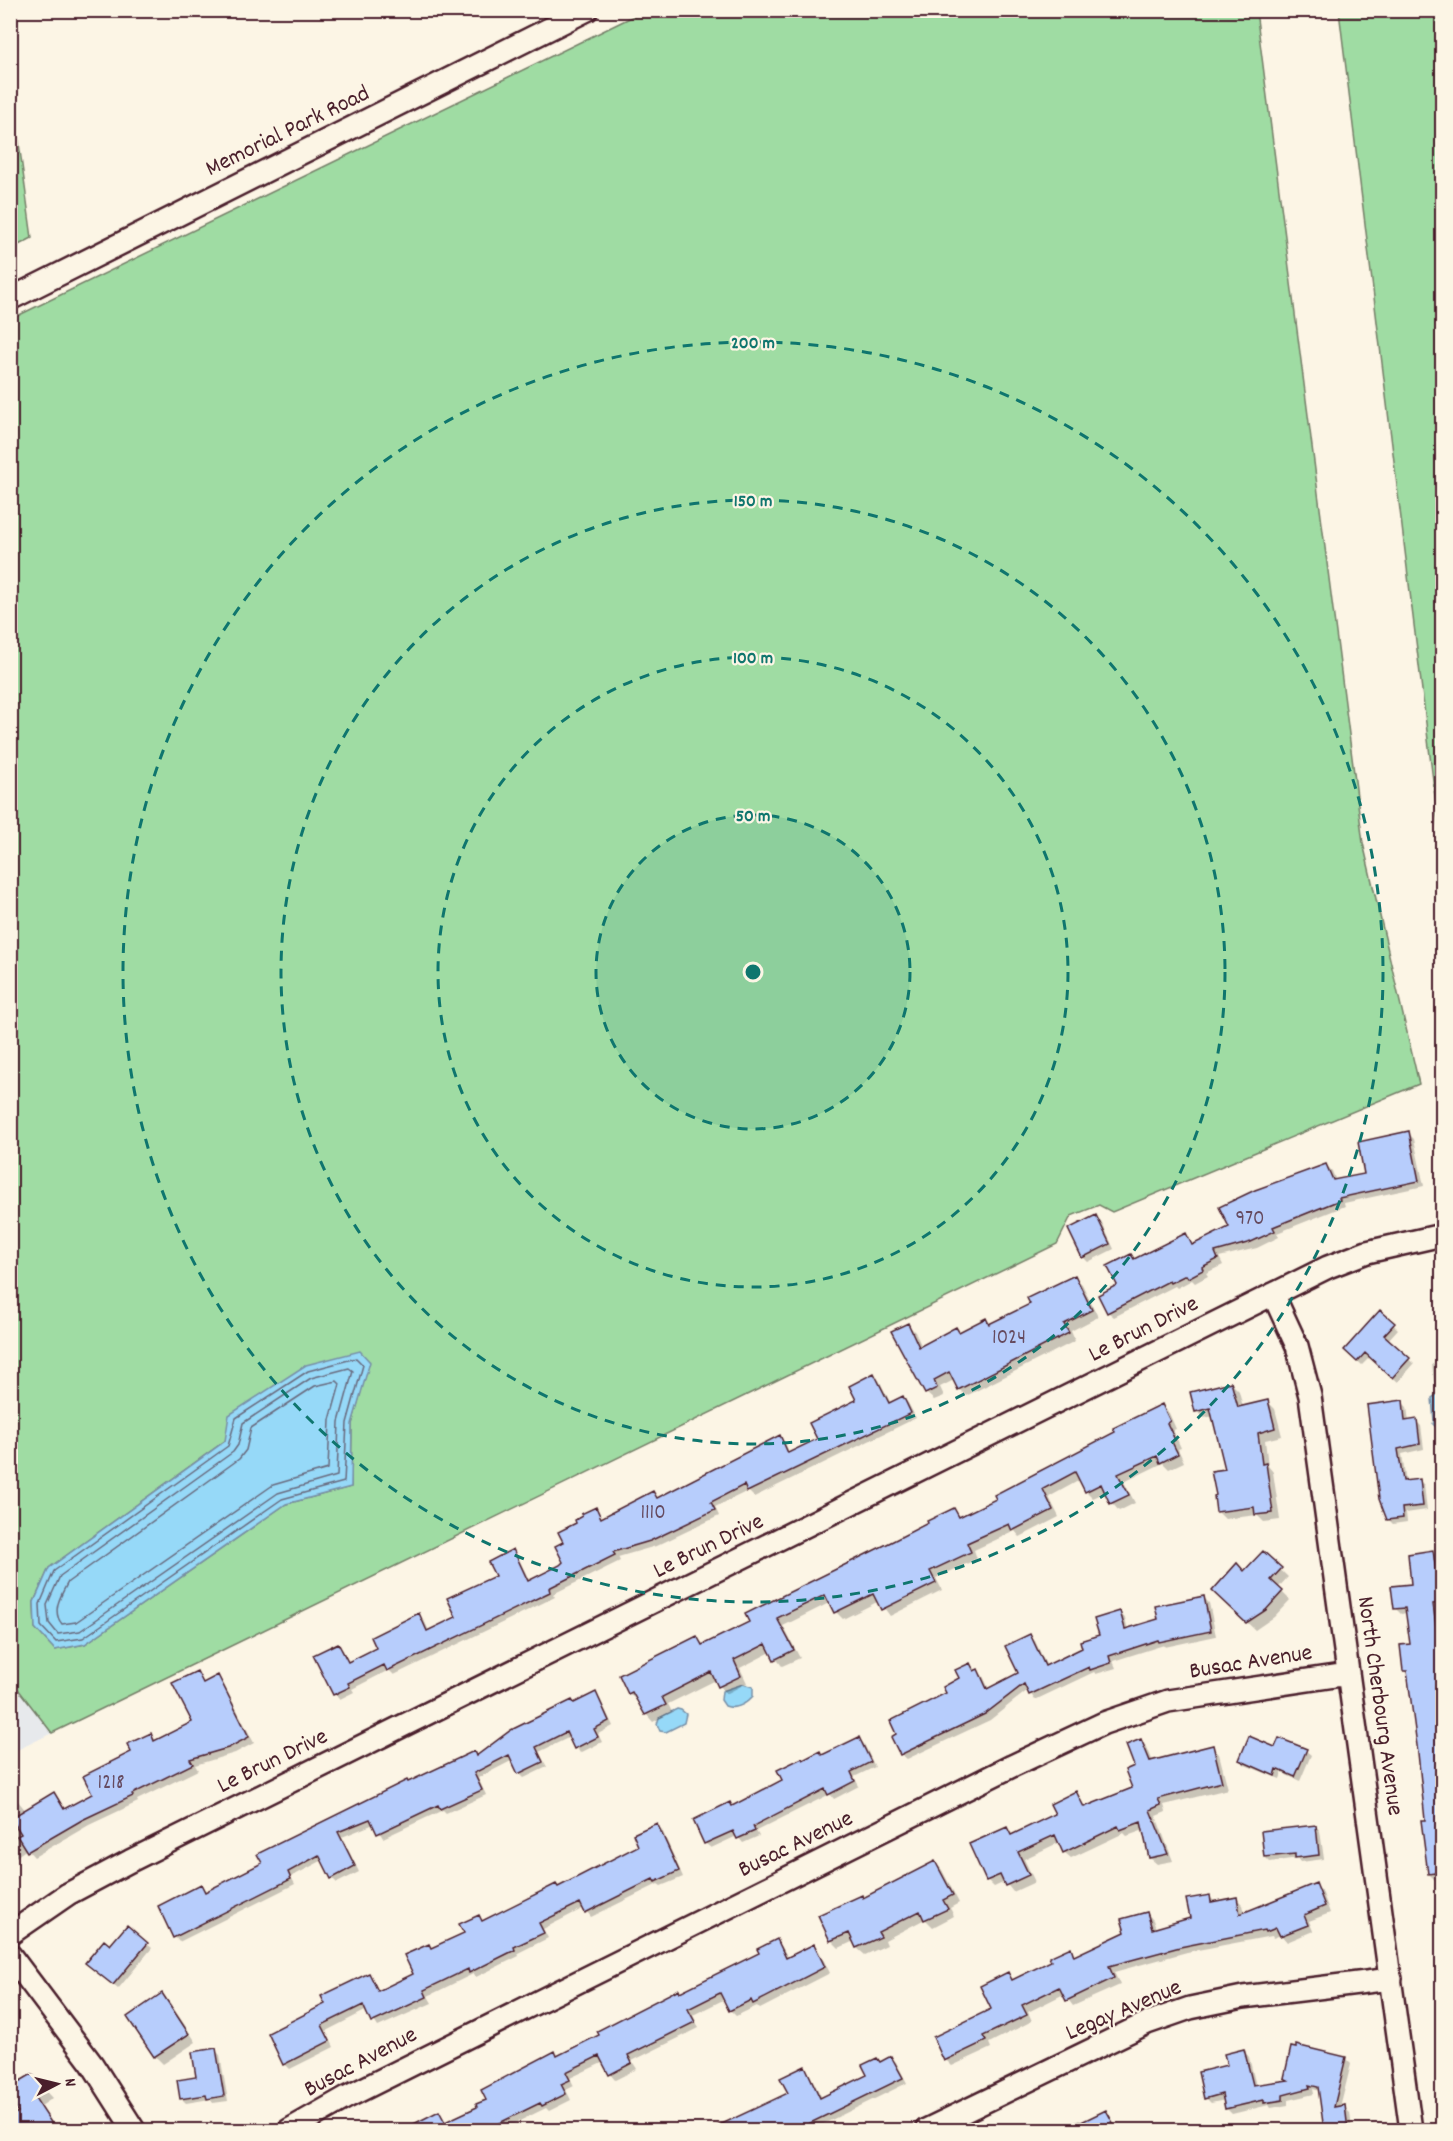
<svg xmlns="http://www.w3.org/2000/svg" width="1453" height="2141" font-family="Dekko,sans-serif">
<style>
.built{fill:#e7e9ec}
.green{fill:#9fdca3;stroke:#747e67;stroke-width:1.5;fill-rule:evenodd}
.water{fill:#96d9f8;stroke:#788fa6;stroke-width:1.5}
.shadow{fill:#0003}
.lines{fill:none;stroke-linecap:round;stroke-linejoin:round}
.shore{stroke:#68697d;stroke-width:1.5}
.building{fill:#b7cdfc;stroke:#4a1f2b;stroke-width:1.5}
.minor-casing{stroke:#4a1f2b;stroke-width:26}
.minor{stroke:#fcf5e5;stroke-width:21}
.ring{fill:none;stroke:#0f766e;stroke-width:3;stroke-dasharray:10 8}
.labels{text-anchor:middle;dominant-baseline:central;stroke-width:4.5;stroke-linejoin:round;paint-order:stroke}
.number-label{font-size:21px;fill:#654a5f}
.street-label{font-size:24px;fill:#4a1f2b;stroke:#fcf5e5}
.centre{fill:#0f766e;stroke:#fcf5e5;stroke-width:3}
.ring-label{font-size:18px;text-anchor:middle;font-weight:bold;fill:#0f766e;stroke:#fcf5e5;stroke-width:4.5;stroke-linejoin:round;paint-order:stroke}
</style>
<rect width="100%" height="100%" fill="#fcf5e5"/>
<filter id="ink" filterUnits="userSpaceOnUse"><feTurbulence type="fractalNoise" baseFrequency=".0167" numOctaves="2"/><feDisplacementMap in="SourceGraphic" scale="12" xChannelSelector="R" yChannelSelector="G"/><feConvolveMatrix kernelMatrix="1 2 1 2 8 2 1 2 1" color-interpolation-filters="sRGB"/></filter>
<g filter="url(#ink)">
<path class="built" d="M 11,1680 L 52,1733 L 11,1753 Z"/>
<path class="green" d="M 644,11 L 1256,11 L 1363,843 L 1419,1084 L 1112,1212 L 1099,1205 L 1071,1216 L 1057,1244 L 52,1733 L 11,1680 L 11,319 ZM 369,1362 L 352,1424 L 351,1487 L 286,1504 L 85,1644 L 55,1650 L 35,1628 L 34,1602 L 49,1568 L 225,1441 Z
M 1339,11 L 1442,11 L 1442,854 Z
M 11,85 L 32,238 L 11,249 L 10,249 Z"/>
<path class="water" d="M 360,1351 L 370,1362 L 352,1424 L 351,1487 L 286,1504 L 85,1644 L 55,1650 L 35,1628 L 34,1602 L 49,1568 L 225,1441 L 229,1415 L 306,1365 Z
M 1438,1394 L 1442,1394 L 1442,1426 L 1436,1427 L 1433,1424 L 1434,1421 L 1432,1398 Z
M 743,1684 L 753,1687 L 753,1696 C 746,1704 736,1710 725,1706 L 721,1700 L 722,1691 Z
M 677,1709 L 681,1710 L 686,1714 L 684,1723 L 666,1732 L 660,1731 L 657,1724 L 659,1718 Z"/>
<path class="shadow" d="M 1408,1133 L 1414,1139 L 1424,1186 L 1344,1203 L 1345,1206 L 1277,1233 L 1279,1237 L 1257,1248 L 1219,1257 L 1223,1265 L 1206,1273 L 1208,1276 L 1195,1283 L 1192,1280 L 1177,1288 L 1175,1286 L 1114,1317 L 1108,1312 L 1131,1256 L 1135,1260 L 1186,1235 L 1194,1246 L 1231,1228 L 1326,1165 L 1332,1171 L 1336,1181 L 1366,1176 Z
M 1096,1216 L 1101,1221 L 1114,1249 L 1088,1262 L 1083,1257 Z
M 1074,1277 L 1082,1284 L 1098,1317 L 1071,1331 L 1075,1341 L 966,1396 L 959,1389 L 954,1380 L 940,1387 L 944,1396 L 934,1400 L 926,1393 L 908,1325 L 915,1332 L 922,1347 L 956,1329 L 960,1333 L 986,1320 L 990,1325 L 1032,1305 Z
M 1380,1312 L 1398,1329 L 1388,1340 L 1414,1364 L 1398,1382 L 1370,1357 L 1362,1365 L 1346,1350 Z
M 1442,1363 L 1442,1384 L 1436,1384 L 1434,1382 L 1432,1364 Z
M 873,1375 L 879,1380 L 891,1404 L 903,1398 L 908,1403 L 916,1418 L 754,1497 L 748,1491 L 715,1507 L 719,1516 L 656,1546 L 618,1557 L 620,1561 L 553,1594 L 555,1597 L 394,1675 L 389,1670 L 352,1689 L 354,1692 L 340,1699 L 335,1694 L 337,1645 L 343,1650 L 349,1663 L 378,1648 L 418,1615 L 424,1620 L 429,1631 L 458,1617 L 497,1576 L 512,1551 L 518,1557 L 530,1582 L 564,1563 L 565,1543 L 578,1524 L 596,1509 L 603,1519 L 653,1493 L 659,1499 L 780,1437 L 785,1443 L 790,1454 L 819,1439 L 858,1400 Z
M 1231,1383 L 1239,1391 L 1243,1407 L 1267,1401 L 1275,1409 L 1282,1436 L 1265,1440 L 1268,1466 L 1273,1472 L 1280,1520 L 1264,1522 L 1257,1515 L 1225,1519 L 1218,1512 L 1227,1470 L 1214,1416 L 1204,1418 L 1196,1411 Z
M 1402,1402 L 1407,1407 L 1409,1422 L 1416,1421 L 1421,1426 L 1424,1449 L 1402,1454 L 1406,1482 L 1419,1480 L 1424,1485 L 1427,1510 L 1406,1513 L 1407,1522 L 1393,1524 L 1388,1519 Z
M 1162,1406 L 1169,1413 L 1176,1429 L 1173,1430 L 1181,1448 L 1178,1449 L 1184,1462 L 1169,1469 L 1163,1463 L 1124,1482 L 1135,1503 L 1119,1511 L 1112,1503 L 1106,1492 L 1093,1498 L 1086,1491 L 1080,1480 L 1049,1497 L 1059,1517 L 1020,1537 L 1015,1531 L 974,1550 L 977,1559 L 936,1578 L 942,1590 L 890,1616 L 879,1601 L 843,1619 L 836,1612 L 831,1602 L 783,1626 L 800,1658 L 782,1666 L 771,1652 L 740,1668 L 747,1683 L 726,1694 L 716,1680 L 668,1704 L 672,1712 L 653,1722 L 646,1714 L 638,1699 L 636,1700 L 629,1693 L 697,1638 L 705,1646 L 751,1623 L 954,1510 L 961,1517 L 998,1500 Z
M 1433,1552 L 1439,1558 L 1442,1587 L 1442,1609 L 1438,1610 L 1442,1641 L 1442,1904 L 1439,1879 L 1435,1880 L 1429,1874 L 1426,1821 L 1409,1675 L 1404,1671 L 1411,1645 L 1407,1613 L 1401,1614 L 1395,1608 L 1413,1585 Z
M 1263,1553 L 1288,1577 L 1278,1588 L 1290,1600 L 1274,1617 L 1255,1630 L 1214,1591 L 1244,1573 Z
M 1204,1598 L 1209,1603 L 1216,1636 L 1165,1647 L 1164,1645 L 1113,1661 L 1116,1668 L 1096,1674 L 1094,1672 L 1035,1700 L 1028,1690 L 990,1720 L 907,1759 L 901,1754 L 948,1693 L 961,1679 L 970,1664 L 983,1676 L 989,1689 L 1020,1673 L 1030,1636 L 1035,1641 L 1047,1667 L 1084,1649 L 1101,1636 L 1119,1613 L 1125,1618 L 1128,1630 L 1160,1620 Z
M 196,1673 L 205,1684 L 217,1677 L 223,1683 L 254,1743 L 235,1753 L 195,1765 L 198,1770 L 137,1800 L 138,1802 L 89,1825 L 34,1857 L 27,1849 L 10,1861 L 10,1784 L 18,1801 L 26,1811 L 54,1794 L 65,1809 L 94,1795 L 150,1734 L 157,1741 L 194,1723 Z
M 595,1694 L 600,1699 L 613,1726 L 598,1734 L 602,1742 L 580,1753 L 570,1737 L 539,1752 L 547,1767 L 524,1778 L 519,1773 L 513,1760 L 478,1778 L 486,1795 L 446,1813 L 443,1810 L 383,1838 L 374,1824 L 342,1837 L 359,1872 L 337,1883 L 332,1878 L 323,1860 L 291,1877 L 295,1884 L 179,1942 L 175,1937 L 201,1885 L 207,1892 L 264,1864 L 409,1783 L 474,1752 L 477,1756 Z
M 859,1739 L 864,1744 L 875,1767 L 854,1777 L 859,1786 L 834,1799 L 830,1794 L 756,1831 L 759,1836 L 743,1843 L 737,1836 L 711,1848 L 706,1844 L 695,1821 L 733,1807 L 784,1781 L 803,1761 L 823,1756 Z
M 1140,1740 L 1147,1747 L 1153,1762 L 1212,1747 L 1219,1754 L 1228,1789 L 1164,1805 L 1166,1812 L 1156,1816 L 1173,1861 L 1157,1864 L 1150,1858 L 1144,1830 L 1127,1836 L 1124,1833 L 1071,1858 L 1064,1852 L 1060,1842 L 1024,1859 L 1035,1882 L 1013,1892 L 1005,1882 L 994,1887 L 987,1880 L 1007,1829 L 1014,1836 L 1057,1815 L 1076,1793 L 1086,1808 L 1134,1789 Z
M 1276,1749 L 1306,1751 L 1311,1755 L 1300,1781 L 1282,1773 L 1280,1779 L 1245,1765 L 1240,1760 Z
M 657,1825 L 662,1830 L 683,1877 L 661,1886 L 658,1884 L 591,1917 L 584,1908 L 543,1929 L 548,1938 L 518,1953 L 519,1956 L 476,1977 L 473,1974 L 428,1996 L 432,2003 L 378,2027 L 367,2010 L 326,2031 L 334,2047 L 290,2069 L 285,2064 L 327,2005 L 368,1974 L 373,1980 L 379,1992 L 415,1975 L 432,1949 L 466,1934 L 478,1917 L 483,1922 L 558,1888 L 640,1847 Z
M 1316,1826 L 1320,1831 L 1324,1859 L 1301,1862 L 1298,1858 L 1270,1862 L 1265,1857 Z
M 935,1862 L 942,1870 L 959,1903 L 950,1908 L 954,1916 L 933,1927 L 925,1919 L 885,1940 L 887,1945 L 865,1955 L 857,1948 L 854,1941 L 839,1948 L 831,1940 L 864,1899 Z
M 1315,1885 L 1322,1891 L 1330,1913 L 1309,1921 L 1313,1931 L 1287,1942 L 1281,1935 L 1273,1938 L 1272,1936 L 1187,1952 L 1114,1972 L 1120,1985 L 1073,2006 L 1064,1994 L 1028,2012 L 1032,2021 L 989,2043 L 991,2048 L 952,2066 L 946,2060 L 994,2010 L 1008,1974 L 1014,1980 L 1053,1961 L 1070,1949 L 1077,1956 L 1127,1933 L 1147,1913 L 1153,1920 L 1156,1929 L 1192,1919 L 1210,1897 L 1216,1903 L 1237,1899 L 1243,1905 L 1245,1913 Z
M 777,1941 L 782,1947 L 788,1958 L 814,1946 L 819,1951 L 830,1973 L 760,2009 L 757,2006 L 736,2016 L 730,2010 L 725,1999 L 693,2015 L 699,2028 L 632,2061 L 637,2069 L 615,2080 L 610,2074 L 604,2062 L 570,2078 L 574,2086 L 566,2090 L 571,2100 L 549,2111 L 546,2108 L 501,2130 L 412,2130 L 411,2127 L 439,2113 L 447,2123 L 479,2107 L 555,2053 L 559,2057 L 761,1954 Z
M 147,1944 L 152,1948 L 118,1989 L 92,1967 L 110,1947 Z
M 162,1995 L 170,2003 L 196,2042 L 163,2064 L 155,2056 L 129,2017 Z
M 10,2046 L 15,2050 L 10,2057 Z
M 215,2050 L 220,2055 L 228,2101 L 213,2103 L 210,2099 L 186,2103 L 181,2098 L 198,2078 Z
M 1244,2051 L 1249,2057 L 1256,2086 L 1288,2081 L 1285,2078 L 1345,2058 L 1351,2064 L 1340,2108 L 1344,2107 L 1350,2113 L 1352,2129 L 1358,2128 L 1360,2130 L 1314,2130 L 1325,2128 L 1320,2091 L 1313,2089 L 1314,2094 L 1288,2100 L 1288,2105 L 1271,2108 L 1269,2105 L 1232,2114 L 1226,2108 L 1225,2100 L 1211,2103 L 1206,2098 L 1229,2066 Z
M 891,2058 L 896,2062 L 907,2083 L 811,2130 L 807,2128 L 803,2130 L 720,2130 L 719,2127 L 790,2094 L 805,2068 L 809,2073 L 822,2098 L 870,2076 L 881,2063 Z
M 39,2083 L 53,2098 L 41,2106 L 57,2130 L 10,2130 L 10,2119 L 20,2113 Z
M 1106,2112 L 1118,2130 L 1058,2130 L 1079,2120 L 1083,2123 Z"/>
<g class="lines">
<path class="shore" d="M 356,1358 L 363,1365 L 347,1423 L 344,1482 L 282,1499 L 83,1638 L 56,1642 L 41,1626 L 40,1604 L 54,1571 L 228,1446 L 236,1418 L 308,1371 Z
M 349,1368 L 353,1371 L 339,1422 L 337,1476 L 278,1493 L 80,1631 L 58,1634 L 49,1623 L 47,1605 L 60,1576 L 233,1452 L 238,1445 L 243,1423 L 311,1378 Z
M 337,1381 L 340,1384 L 330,1420 L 328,1469 L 273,1485 L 76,1622 L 62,1624 C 51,1611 61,1595 68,1582 L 239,1459 L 246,1450 L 251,1428 L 315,1386 Z"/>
</g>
<path class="building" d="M 1409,1131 L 1419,1181 L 1339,1198 L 1340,1200 L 1273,1227 L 1275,1231 L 1251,1242 L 1215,1252 L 1218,1259 L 1202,1267 L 1203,1270 L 1188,1278 L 1186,1275 L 1170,1283 L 1169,1281 L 1107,1313 L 1098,1295 L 1117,1285 L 1107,1266 L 1131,1254 L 1134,1259 L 1186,1233 L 1192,1245 L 1229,1227 L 1219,1207 L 1255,1190 L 1326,1164 L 1333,1180 L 1364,1174 L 1358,1142 Z
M 1096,1215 L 1110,1244 L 1082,1258 L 1068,1229 Z
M 1075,1275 L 1092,1310 L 1064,1324 L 1069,1333 L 958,1390 L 949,1372 L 934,1380 L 937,1388 L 925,1394 L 891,1331 L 908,1323 L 919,1347 L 956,1327 L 959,1332 L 986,1318 L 989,1324 L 1030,1304 L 1027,1298 Z
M 1380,1310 L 1395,1323 L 1384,1335 L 1410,1358 L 1392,1378 L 1365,1353 L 1357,1362 L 1344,1350 Z
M 874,1373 L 889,1403 L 903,1396 L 911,1413 L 747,1492 L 744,1485 L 711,1502 L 715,1510 L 650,1541 L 613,1552 L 615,1555 L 549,1588 L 550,1592 L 387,1671 L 384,1665 L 348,1683 L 350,1687 L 333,1695 L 313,1655 L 338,1643 L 348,1662 L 376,1648 L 371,1637 L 419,1613 L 427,1631 L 456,1617 L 447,1598 L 495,1576 L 488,1562 L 513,1549 L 528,1581 L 560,1565 L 563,1562 L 555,1546 L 563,1542 L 558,1532 L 576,1523 L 575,1520 L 582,1516 L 581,1514 L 596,1507 L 601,1518 L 653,1491 L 657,1498 L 780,1435 L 788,1453 L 817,1439 L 809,1423 L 856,1400 L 849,1386 Z
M 1231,1382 L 1238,1407 L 1268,1400 L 1275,1428 L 1258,1433 L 1262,1464 L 1266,1463 L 1273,1513 L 1255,1515 L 1254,1507 L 1216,1512 L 1214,1496 L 1216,1495 L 1211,1471 L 1225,1469 L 1210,1408 L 1195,1412 L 1190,1392 Z
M 1403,1400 L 1405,1421 L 1417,1419 L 1420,1444 L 1398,1449 L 1403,1481 L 1420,1479 L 1423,1506 L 1402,1508 L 1403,1518 L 1387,1520 L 1379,1499 L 1367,1405 Z
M 1162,1404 L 1170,1421 L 1167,1423 L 1175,1440 L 1172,1442 L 1178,1454 L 1160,1463 L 1157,1456 L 1118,1474 L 1129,1495 L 1110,1504 L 1101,1484 L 1085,1492 L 1075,1472 L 1043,1489 L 1053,1510 L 1012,1531 L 1009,1524 L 967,1543 L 971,1552 L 930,1571 L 936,1583 L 881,1610 L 873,1594 L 834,1613 L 825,1595 L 777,1618 L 794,1650 L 774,1660 L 766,1644 L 734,1660 L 741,1676 L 718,1687 L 711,1672 L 662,1697 L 666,1705 L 645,1715 L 632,1692 L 628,1694 L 619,1675 L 697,1636 L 702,1645 L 749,1622 L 745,1614 L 893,1541 L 928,1523 L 927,1521 L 954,1508 L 959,1517 L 996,1499 L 994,1495 L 1115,1432 L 1113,1428 Z
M 1433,1550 L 1440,1603 L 1433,1604 L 1438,1642 L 1443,1642 L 1443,1872 L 1428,1874 L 1421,1820 L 1425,1820 L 1418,1753 L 1407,1671 L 1403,1671 L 1400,1645 L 1410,1644 L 1405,1608 L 1394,1609 L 1391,1586 L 1411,1584 L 1408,1554 Z
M 1263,1551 L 1282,1568 L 1271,1580 L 1283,1591 L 1266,1610 L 1246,1623 L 1212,1591 L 1237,1563 L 1244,1571 Z
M 1204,1596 L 1211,1631 L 1159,1642 L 1158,1640 L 1109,1656 L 1111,1663 L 1090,1670 L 1089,1667 L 1029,1695 L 1024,1684 L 985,1714 L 900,1755 L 891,1737 L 896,1734 L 890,1721 L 946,1693 L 943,1687 L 959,1678 L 955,1670 L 970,1663 L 974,1671 L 978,1669 L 987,1689 L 1018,1673 L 1005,1646 L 1030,1634 L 1045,1666 L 1082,1648 L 1080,1641 L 1099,1635 L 1094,1619 L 1120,1611 L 1125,1629 L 1158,1619 L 1155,1606 Z
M 197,1671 L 203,1683 L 218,1675 L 249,1737 L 228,1748 L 190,1759 L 193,1764 L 132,1794 L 133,1796 L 82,1820 L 27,1852 L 17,1836 L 21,1834 L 11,1818 L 54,1792 L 64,1809 L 92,1794 L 83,1776 L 131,1752 L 127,1744 L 151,1733 L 154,1741 L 192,1722 L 172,1683 Z
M 596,1692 L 609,1721 L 594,1729 L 598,1737 L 574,1749 L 566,1732 L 536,1747 L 543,1762 L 518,1774 L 509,1755 L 474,1773 L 482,1790 L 440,1809 L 438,1805 L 377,1834 L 370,1819 L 338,1832 L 355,1866 L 331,1879 L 319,1855 L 288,1872 L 291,1879 L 173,1938 L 158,1906 L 201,1884 L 205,1892 L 262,1863 L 257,1854 L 407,1780 L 408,1782 L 474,1751 L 476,1756 L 511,1730 L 572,1700 L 574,1703 Z
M 1249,1736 L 1275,1747 L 1279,1738 L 1307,1749 L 1295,1777 L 1277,1769 L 1275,1776 L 1239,1760 Z
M 859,1737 L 871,1762 L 851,1772 L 855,1781 L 828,1795 L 825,1789 L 753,1826 L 755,1831 L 737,1839 L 733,1831 L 704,1844 L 693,1820 L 730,1802 L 732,1806 L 782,1780 L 777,1770 L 802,1758 L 803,1760 L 820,1751 L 822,1755 Z
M 1141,1739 L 1150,1761 L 1213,1745 L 1222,1782 L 1158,1799 L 1161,1805 L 1150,1810 L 1168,1854 L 1149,1858 L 1141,1822 L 1120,1830 L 1118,1826 L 1063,1853 L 1055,1835 L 1018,1852 L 1029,1875 L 1005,1886 L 1000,1875 L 986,1881 L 969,1844 L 1007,1827 L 1011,1835 L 1055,1814 L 1050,1804 L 1076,1791 L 1084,1807 L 1132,1788 L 1125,1770 L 1134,1766 L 1126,1745 Z
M 657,1823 L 679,1871 L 655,1882 L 653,1879 L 585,1913 L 580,1903 L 539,1923 L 544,1933 L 514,1947 L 515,1950 L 469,1973 L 468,1969 L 424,1990 L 427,1997 L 371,2023 L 363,2005 L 322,2025 L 330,2041 L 283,2065 L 268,2033 L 325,2004 L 321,1996 L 369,1973 L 378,1991 L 413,1974 L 404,1955 L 429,1944 L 431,1948 L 464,1933 L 459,1924 L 479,1915 L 482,1921 L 556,1884 L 558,1887 L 638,1846 L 633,1834 Z
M 1316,1825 L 1319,1855 L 1295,1858 L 1295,1854 L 1264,1857 L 1261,1831 Z
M 935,1861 L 953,1895 L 943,1900 L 948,1909 L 924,1920 L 920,1911 L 878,1932 L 881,1937 L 856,1948 L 849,1933 L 830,1941 L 818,1915 L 862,1895 L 863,1898 Z
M 1316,1883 L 1325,1906 L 1304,1915 L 1308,1925 L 1280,1936 L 1276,1928 L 1266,1932 L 1265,1930 L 1180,1947 L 1109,1966 L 1114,1978 L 1066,2001 L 1059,1987 L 1022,2005 L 1027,2015 L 983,2036 L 986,2041 L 944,2061 L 933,2037 L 991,2009 L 980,1986 L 1008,1972 L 1012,1980 L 1051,1961 L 1049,1957 L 1071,1947 L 1074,1956 L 1125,1932 L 1121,1919 L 1147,1912 L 1152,1929 L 1190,1918 L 1186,1899 L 1210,1895 L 1211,1902 L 1237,1897 L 1240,1914 Z
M 127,1925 L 148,1943 L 113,1985 L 85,1963 L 104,1940 L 110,1945 Z
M 777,1939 L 786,1958 L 814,1944 L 825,1967 L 753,2004 L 751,2000 L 729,2011 L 720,1993 L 688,2009 L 695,2022 L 628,2055 L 632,2063 L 609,2075 L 599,2056 L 566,2072 L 570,2080 L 561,2084 L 566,2094 L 542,2106 L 540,2103 L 485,2130 L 402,2130 L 439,2111 L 445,2122 L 477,2107 L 476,2104 L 486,2100 L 481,2090 L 555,2051 L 557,2056 L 599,2035 L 597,2031 L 679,1989 L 680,1992 L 759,1953 L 757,1949 Z
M 162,1993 L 189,2034 L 154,2057 L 127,2017 Z
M 1296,2045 L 1346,2057 L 1334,2107 L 1345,2105 L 1348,2130 L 1324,2130 L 1318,2087 L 1309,2085 L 1310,2088 L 1283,2095 L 1283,2100 L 1264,2103 L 1264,2100 L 1225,2109 L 1222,2094 L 1204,2099 L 1198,2072 L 1227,2065 L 1224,2054 L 1244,2049 L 1253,2085 L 1288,2080 L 1284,2078 L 1291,2047 L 1296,2048 Z
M 216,2048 L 224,2096 L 207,2099 L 206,2095 L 180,2099 L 177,2080 L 196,2077 L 192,2052 Z
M 891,2056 L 903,2078 L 796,2130 L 709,2130 L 788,2093 L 780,2078 L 805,2066 L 820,2098 L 867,2075 L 862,2065 L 877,2058 L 880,2062 Z
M 32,2074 L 46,2090 L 35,2098 L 56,2130 L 10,2130 L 10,2117 L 18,2112 L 10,2101 L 10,2087 Z
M 1106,2110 L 1117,2130 L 1065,2130 Z"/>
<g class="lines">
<g class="minor-casing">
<path id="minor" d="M 10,299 L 587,10
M 1273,1294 L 1297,1346 L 1310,1396 L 1411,2130
M 10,1934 L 68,1894 L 130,1861 L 1328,1267 L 1367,1252 L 1442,1235
M 10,1955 L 92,2064 L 134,2130
M 289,2130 L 347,2097 L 1012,1766 L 1104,1723 L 1168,1701 L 1348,1674
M 926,2130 L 1147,2023 L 1190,2008 L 1243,1997 L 1391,1979"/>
</g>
<use href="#minor" class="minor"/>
</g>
</g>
<circle cx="753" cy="972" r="157" fill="#0f766e" fill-opacity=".12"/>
<g class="ring">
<circle cx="753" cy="972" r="157"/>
<circle cx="753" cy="972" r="315"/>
<circle cx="753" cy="972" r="472"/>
<circle cx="753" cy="972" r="630"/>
</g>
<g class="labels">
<g class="number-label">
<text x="1250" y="1220">970</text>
<text x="1009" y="1339">1024</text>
<text x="653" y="1514">1110</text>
<text x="111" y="1784">1218</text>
</g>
<g class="street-label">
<text transform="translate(288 132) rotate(-26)">Memorial Park Road</text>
<text transform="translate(1144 1330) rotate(-27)">Le Brun Drive</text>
<text transform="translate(709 1547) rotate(-26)">Le Brun Drive</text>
<text transform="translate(1251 1663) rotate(-9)">Busac Avenue</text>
<text transform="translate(1379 1706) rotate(82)">North Cherbourg Avenue</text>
<text transform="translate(273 1762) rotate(-26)">Le Brun Drive</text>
<text transform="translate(796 1845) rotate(-26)">Busac Avenue</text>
<text transform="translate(1124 2011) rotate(-23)">Legay Avenue</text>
<text transform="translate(361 2063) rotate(-28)">Busac Avenue</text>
</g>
</g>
<circle cx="753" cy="972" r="9" class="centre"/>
<g class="ring-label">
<text x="753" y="348">200 m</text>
<text x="753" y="506">150 m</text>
<text x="753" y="663">100 m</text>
<text x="753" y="821">50 m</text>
</g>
<rect width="1453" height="2141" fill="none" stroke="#fcf5e5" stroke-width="36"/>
<rect x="18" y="18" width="1417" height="2105" fill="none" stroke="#4a1f2b" stroke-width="2" filter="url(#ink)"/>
<g transform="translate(57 2084) rotate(83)" stroke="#fcf5e5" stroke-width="4.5" paint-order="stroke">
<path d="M0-4.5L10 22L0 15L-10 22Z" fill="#4a1f2b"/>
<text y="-9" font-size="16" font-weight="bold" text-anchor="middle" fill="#4a1f2b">N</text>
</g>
</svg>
